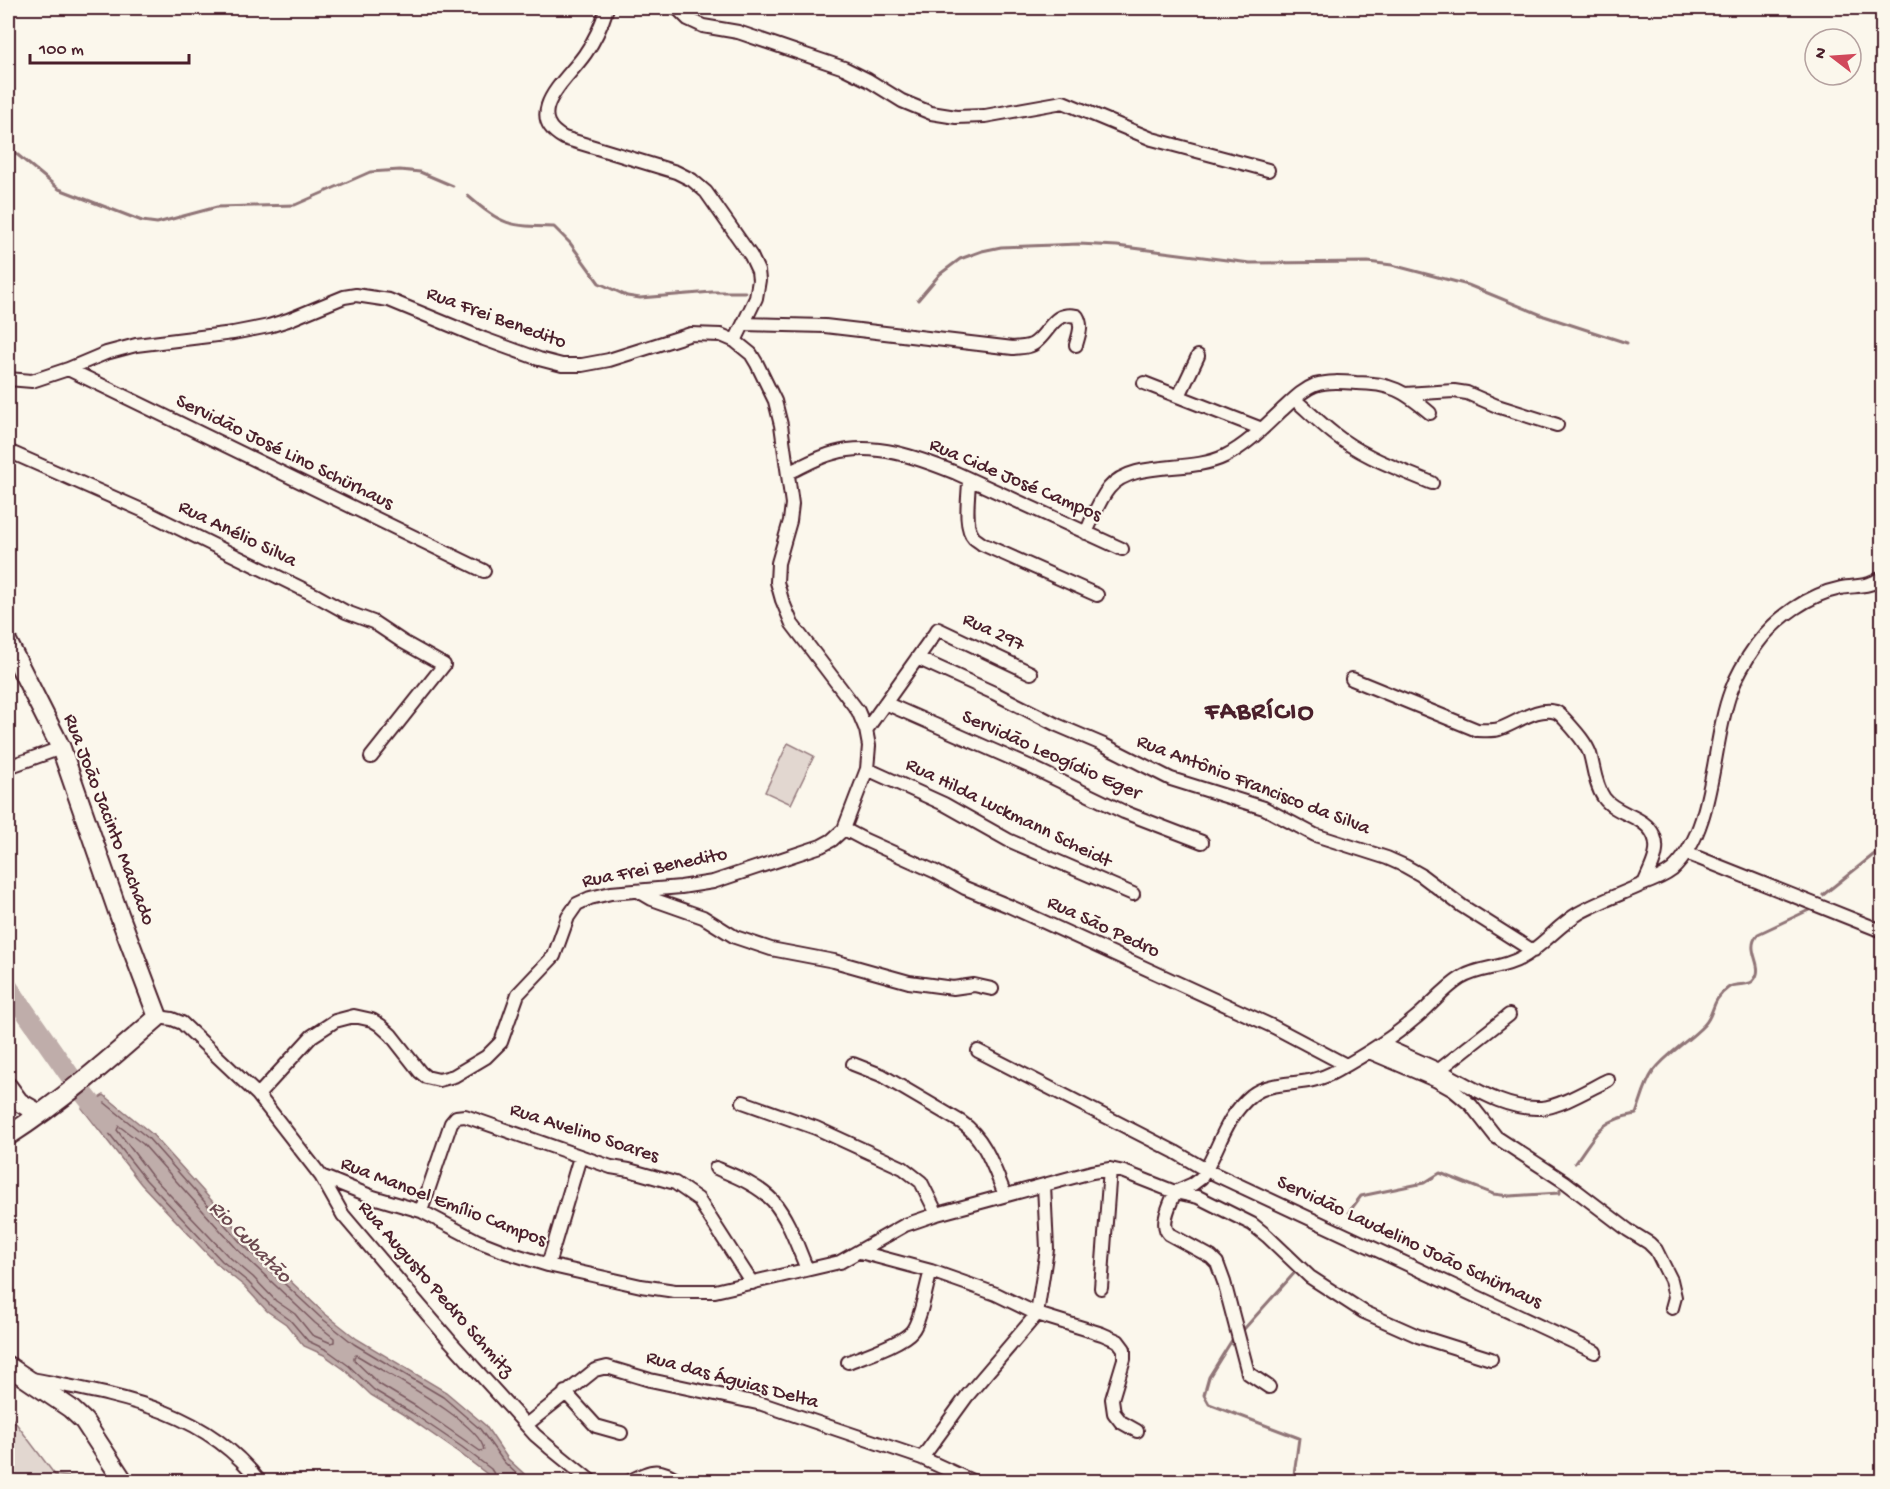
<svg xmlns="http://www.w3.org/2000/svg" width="1890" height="1489" font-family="'Gochi Hand',sans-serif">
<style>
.green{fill:#e2d7d0;stroke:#967b7e;stroke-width:1.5}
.water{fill:#bfadaa;stroke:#907477;stroke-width:1.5}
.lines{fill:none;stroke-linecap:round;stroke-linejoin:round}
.shore{stroke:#79585e;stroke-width:1.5}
.stream{stroke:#907477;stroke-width:3}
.river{stroke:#bfadaa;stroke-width:20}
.street-casing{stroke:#4a1f2b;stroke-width:16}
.secondary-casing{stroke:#4a1f2b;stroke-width:22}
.street{stroke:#fbf7ec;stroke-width:12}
.secondary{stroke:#fbf7ec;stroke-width:18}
.labels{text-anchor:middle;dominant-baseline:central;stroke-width:4.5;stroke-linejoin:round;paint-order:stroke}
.street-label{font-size:20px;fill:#4a1f2b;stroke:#fbf7ec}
.water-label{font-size:21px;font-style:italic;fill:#6d4a51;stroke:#fbf7ec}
.district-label{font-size:26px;font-weight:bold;letter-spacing:1.5px;fill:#4a1f2b;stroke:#fbf7ec}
</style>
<rect width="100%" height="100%" fill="#fbf7ec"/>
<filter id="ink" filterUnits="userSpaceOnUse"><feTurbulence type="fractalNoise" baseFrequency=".0167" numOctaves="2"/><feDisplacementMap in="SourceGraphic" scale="12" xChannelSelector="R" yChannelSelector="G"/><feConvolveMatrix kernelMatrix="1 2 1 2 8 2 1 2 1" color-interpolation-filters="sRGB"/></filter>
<g filter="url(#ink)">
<path class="green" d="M 788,743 L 814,756 L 791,804 L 765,792 Z
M 12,1418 L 55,1475 L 96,1480 L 97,1481 L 8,1481 L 8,1420 Z"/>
<path class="water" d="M 104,1095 L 152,1134 L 247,1240 L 324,1313 L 357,1339 L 446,1392 L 485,1425 L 508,1459 L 532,1481 L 492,1481 L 487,1474 L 458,1452 L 409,1418 L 371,1395 L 345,1370 L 324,1355 L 304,1346 L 286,1324 L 267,1311 L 244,1286 L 218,1265 L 141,1184 L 82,1108 Z"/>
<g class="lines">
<path class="shore" d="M 119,1126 L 143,1144 L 237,1249 L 315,1323 L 334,1338 L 334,1342 L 331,1343 L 312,1335 L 295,1314 L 276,1301 L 253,1277 L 227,1255 L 151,1175 L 117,1130 Z
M 356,1355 C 364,1359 372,1365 380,1369 C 402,1382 481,1425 484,1450 L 480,1451 L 417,1407 L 379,1384 L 354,1360 L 354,1357 Z
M 497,1482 L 496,1477 L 491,1469 L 462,1447 L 412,1413 L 374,1390 L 349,1366 L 327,1350 L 308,1341 L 290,1320 L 271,1306 L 248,1282 L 222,1261 L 146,1180 L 93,1113 L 94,1109 L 105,1103 L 148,1138 L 242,1244 L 320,1317 L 354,1344 L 443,1397 L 480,1429 L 504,1462 L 525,1482"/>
<path class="stream" d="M 8,147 L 59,189 L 142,221 L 157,223 L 217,207 L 295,205 L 370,172 L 400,170 L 420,172 L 453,186
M 468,196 C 503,226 509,226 554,227 L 570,243 L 599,283 L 627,296 L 640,298 L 712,292 L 745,292
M 918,300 L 940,274 L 960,259 L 982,251 L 1001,247 L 1079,244 L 1117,246 L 1250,263 L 1368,262 L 1392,265 L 1468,285 L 1544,316 L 1627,343
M 1823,895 L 1882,848
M 1575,1163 C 1597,1133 1598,1121 1636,1114 C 1641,1101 1645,1083 1653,1072 C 1667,1053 1688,1042 1704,1025 C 1715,1014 1710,1001 1728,988 C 1735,982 1747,987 1753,981 C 1767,966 1743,951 1758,934 L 1809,910
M 1349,1212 L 1361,1196 L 1424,1183 L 1440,1173 L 1493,1194 L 1510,1196 L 1560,1193 L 1560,1190
M 1244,1329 L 1298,1269
M 1232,1340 L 1209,1377 L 1204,1395 L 1209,1404 L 1299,1438 L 1293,1482"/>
<path class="river" d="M 8,987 L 73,1080 L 108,1124"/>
<g class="street-casing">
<path id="street" d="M 607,8 C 602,24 595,40 585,54 C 568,79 521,114 564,138 L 676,172 L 692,180 L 706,192 L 751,256 L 758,271 L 759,280 L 756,298 L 735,341
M 677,8 L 688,19 L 703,26 L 738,32 L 844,68 L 868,80 L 902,101 L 931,113 L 956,117 L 985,116 L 1063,102 L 1152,139 L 1268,170
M 744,324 L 825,326 L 1013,348 C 1020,347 1030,348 1036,342 C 1051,330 1053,311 1077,316 C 1083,326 1079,334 1076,345
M 68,369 L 484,571
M 8,379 L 32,381 L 68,369 L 106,353 L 136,345 L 233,333 L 269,326 L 288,320 L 344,297 L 356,295 L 389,300 L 484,339 L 539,359 L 562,365 L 582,365 L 609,360 L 691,334 L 721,335 L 735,341 L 751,354 L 757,364 L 775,401 L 781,425 L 792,504 L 790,521 L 778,563 L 777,582 L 782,600 L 792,624 L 858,711 L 866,730 L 869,746 L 867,769 L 844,829 L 832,840 L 821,846 L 713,882 L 681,887 L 611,893 L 590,898 L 577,904 L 568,917 L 554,956 L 518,994 L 501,1042 L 486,1057 L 454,1076 L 439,1080 L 426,1077 L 420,1072 L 391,1035 L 380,1025 L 372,1020 L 354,1016 L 335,1021 L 312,1036 L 258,1095
M 1144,383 L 1262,429
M 1405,394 L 1454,391 L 1467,393 L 1497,406 L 1557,425
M 1179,396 L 1198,356
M 1294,399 C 1307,410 1319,422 1333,433 C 1361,456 1399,469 1432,483
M 8,451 L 144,511 L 317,596 L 346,612 L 373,622 L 403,642 L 444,665 L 371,757
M 788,473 C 803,466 818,457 834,453 C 874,441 919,458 956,473 L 1122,549
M 969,480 C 969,494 963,527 974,538 C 976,540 980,542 982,544 L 1097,595
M 1086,533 C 1093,518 1098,501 1109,488 C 1133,459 1189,474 1225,456 C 1247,445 1264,427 1282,410 C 1292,401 1302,390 1315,385 C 1328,381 1342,382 1356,383 C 1391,383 1404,391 1430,413
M 917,658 L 994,693 L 1057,725 L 1104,745 L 1171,779 L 1264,808 L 1315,835 L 1387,858 L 1405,866 L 1421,875 L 1462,906 L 1533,951
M 1352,679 L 1477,730 C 1485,730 1492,731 1499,729 C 1517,723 1537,706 1556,712 C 1561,714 1565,720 1569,724 C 1577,733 1586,743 1590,754 C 1594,768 1595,785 1604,798 C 1616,815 1645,815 1654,836 C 1661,852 1650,869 1644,884
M 885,703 L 1031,767 L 1124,812 L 1202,842
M 866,730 L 938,629 L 1031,673
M 8,767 L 61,748
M 867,769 L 944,804 L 1008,840 L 1133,894
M 844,829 L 865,840 L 936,872 L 965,888 L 1009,906 L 1274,1027 L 1346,1065
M 1686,853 L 1882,931
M 640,892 L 652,899 L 703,917 L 735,937 L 771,949 L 834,961 L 909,982 L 953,988 L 974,985 L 992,989
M 158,1017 L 172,1019 L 182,1023 L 258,1095 L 321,1176 L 343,1215 L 450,1341 L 535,1435 L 549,1447 L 592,1482
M 1381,1044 C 1400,1053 1420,1061 1439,1070 C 1471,1086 1503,1110 1541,1108 C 1560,1107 1591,1088 1608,1080
M 978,1051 L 1175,1152 L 1206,1170 L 1595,1352
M 1369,1052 L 1437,1081 L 1453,1090 L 1471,1105 L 1496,1137 L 1565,1182 L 1628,1230 L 1649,1243 L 1656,1250 L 1671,1280 L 1675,1297 L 1672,1308
M 853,1064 L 881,1075 L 961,1122 C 985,1138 994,1168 1005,1195
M 1439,1070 L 1509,1015
M 743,1102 L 816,1128 L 903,1168 L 921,1182 L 937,1214
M 716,1168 C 735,1176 758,1185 773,1201 C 789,1220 797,1246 807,1269
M 321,1176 L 373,1197 L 421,1211 L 478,1241 L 506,1252 L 548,1265 L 641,1286 L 675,1291 L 715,1291 L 840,1262 L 905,1225 L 937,1214 L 1092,1172 L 1110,1169 L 1124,1172 L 1175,1192 L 1193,1184 L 1201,1178 C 1220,1149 1223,1119 1252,1095 C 1269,1082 1293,1085 1313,1080 C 1321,1078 1329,1075 1336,1071 C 1363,1056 1390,1040 1413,1020 C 1430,1007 1443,989 1461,978 C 1478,967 1502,969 1521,958 C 1542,947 1557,926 1579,913 C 1599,902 1621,894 1641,885 C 1652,881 1663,877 1672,870 C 1716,830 1711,743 1731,691 C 1737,674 1747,658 1757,644 C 1777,617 1808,595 1841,588 C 1856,585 1870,588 1882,577
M 421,1211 L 451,1123 L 456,1117 L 465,1116 L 611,1167 L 629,1170 L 675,1183 L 698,1199 L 752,1283
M 860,1252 L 931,1271 L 996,1294 L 1037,1314 L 1102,1334 L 1118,1341 L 1124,1349 L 1124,1359 L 1112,1399 L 1114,1413 L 1121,1422 L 1137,1431
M 548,1265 L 580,1157
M 1101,1288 L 1110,1169
M 848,1362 C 863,1356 903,1343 912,1331 C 921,1320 926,1286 931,1271
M 32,1379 C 117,1396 204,1408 260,1482
M 1269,1387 L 1248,1373 L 1224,1282 L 1217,1263 L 1211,1257 L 1169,1234 C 1159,1224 1171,1203 1175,1192 L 1198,1197 L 1252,1224 L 1267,1236 L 1310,1277 L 1364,1312 L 1418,1336 L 1491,1359
M 565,1392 L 596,1426 L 621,1433
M 526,1425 L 595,1370 L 607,1367 L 650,1380 L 762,1404 L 922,1458 L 974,1482
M 922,1458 L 967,1396 L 1037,1314 L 1047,1249 L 1044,1185
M 628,1482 C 654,1469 657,1467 682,1482"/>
</g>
<g class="secondary-casing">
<path id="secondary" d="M 8,643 L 61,748 L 117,909 L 158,1017 C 110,1059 61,1102 8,1136
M 8,1087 L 19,1102 L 40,1114
M 8,1366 L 70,1408 L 84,1421 L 124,1482"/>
</g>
<use href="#street" class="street"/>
<use href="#secondary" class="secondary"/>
</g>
</g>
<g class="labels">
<g class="street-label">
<text transform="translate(496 319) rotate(20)">Rua Frei Benedito</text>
<text transform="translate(284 453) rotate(26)">Servidão José Lino Schürhaus</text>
<text transform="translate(1015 481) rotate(23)">Rua Cide José Campos</text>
<text transform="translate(237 535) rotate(26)">Rua Anélio Silva</text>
<text transform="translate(993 633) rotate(25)">Rua 297</text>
<text transform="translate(1051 756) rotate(24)">Servidão Leogídio Eger</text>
<text transform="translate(1253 786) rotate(21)">Rua Antônio Francisco da Silva</text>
<text transform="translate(1008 814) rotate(26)">Rua Hilda Luckmann Scheidt</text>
<text transform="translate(108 820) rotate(69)">Rua João Jacinto Machado</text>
<text transform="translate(655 869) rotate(-11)">Rua Frei Benedito</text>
<text transform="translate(1103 928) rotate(25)">Rua São Pedro</text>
<text transform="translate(584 1134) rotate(18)">Rua Avelino Soares</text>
<text transform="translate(443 1203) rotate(21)">Rua Manoel Emílio Campos</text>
<text transform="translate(1409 1243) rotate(25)">Servidão Laudelino João Schürhaus</text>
<text transform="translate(435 1290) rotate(49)">Rua Augusto Pedro Schmitz</text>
<text transform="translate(732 1381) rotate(15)">Rua das Águias Delta</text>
</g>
<g class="water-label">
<text transform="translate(249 1243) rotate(45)">Rio Cubatão</text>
</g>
<g class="district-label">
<text x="1260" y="713">FABRÍCIO</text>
</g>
</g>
<rect width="1890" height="1489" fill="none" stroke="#fbf7ec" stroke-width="30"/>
<rect x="15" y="15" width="1860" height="1459" fill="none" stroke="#4a1f2b" stroke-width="2" filter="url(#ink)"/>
<g transform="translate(1833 57) rotate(287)"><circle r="28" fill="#fbf7ec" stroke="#b4a19f" stroke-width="1.5"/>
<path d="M0-4.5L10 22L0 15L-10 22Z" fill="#d1495b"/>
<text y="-9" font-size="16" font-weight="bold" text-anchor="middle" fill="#4a1f2b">N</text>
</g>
<path d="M30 54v9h159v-9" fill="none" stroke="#4a1f2b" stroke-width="3"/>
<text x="39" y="54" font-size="18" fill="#4a1f2b" stroke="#fbf7ec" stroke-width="4.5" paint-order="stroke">100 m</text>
</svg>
